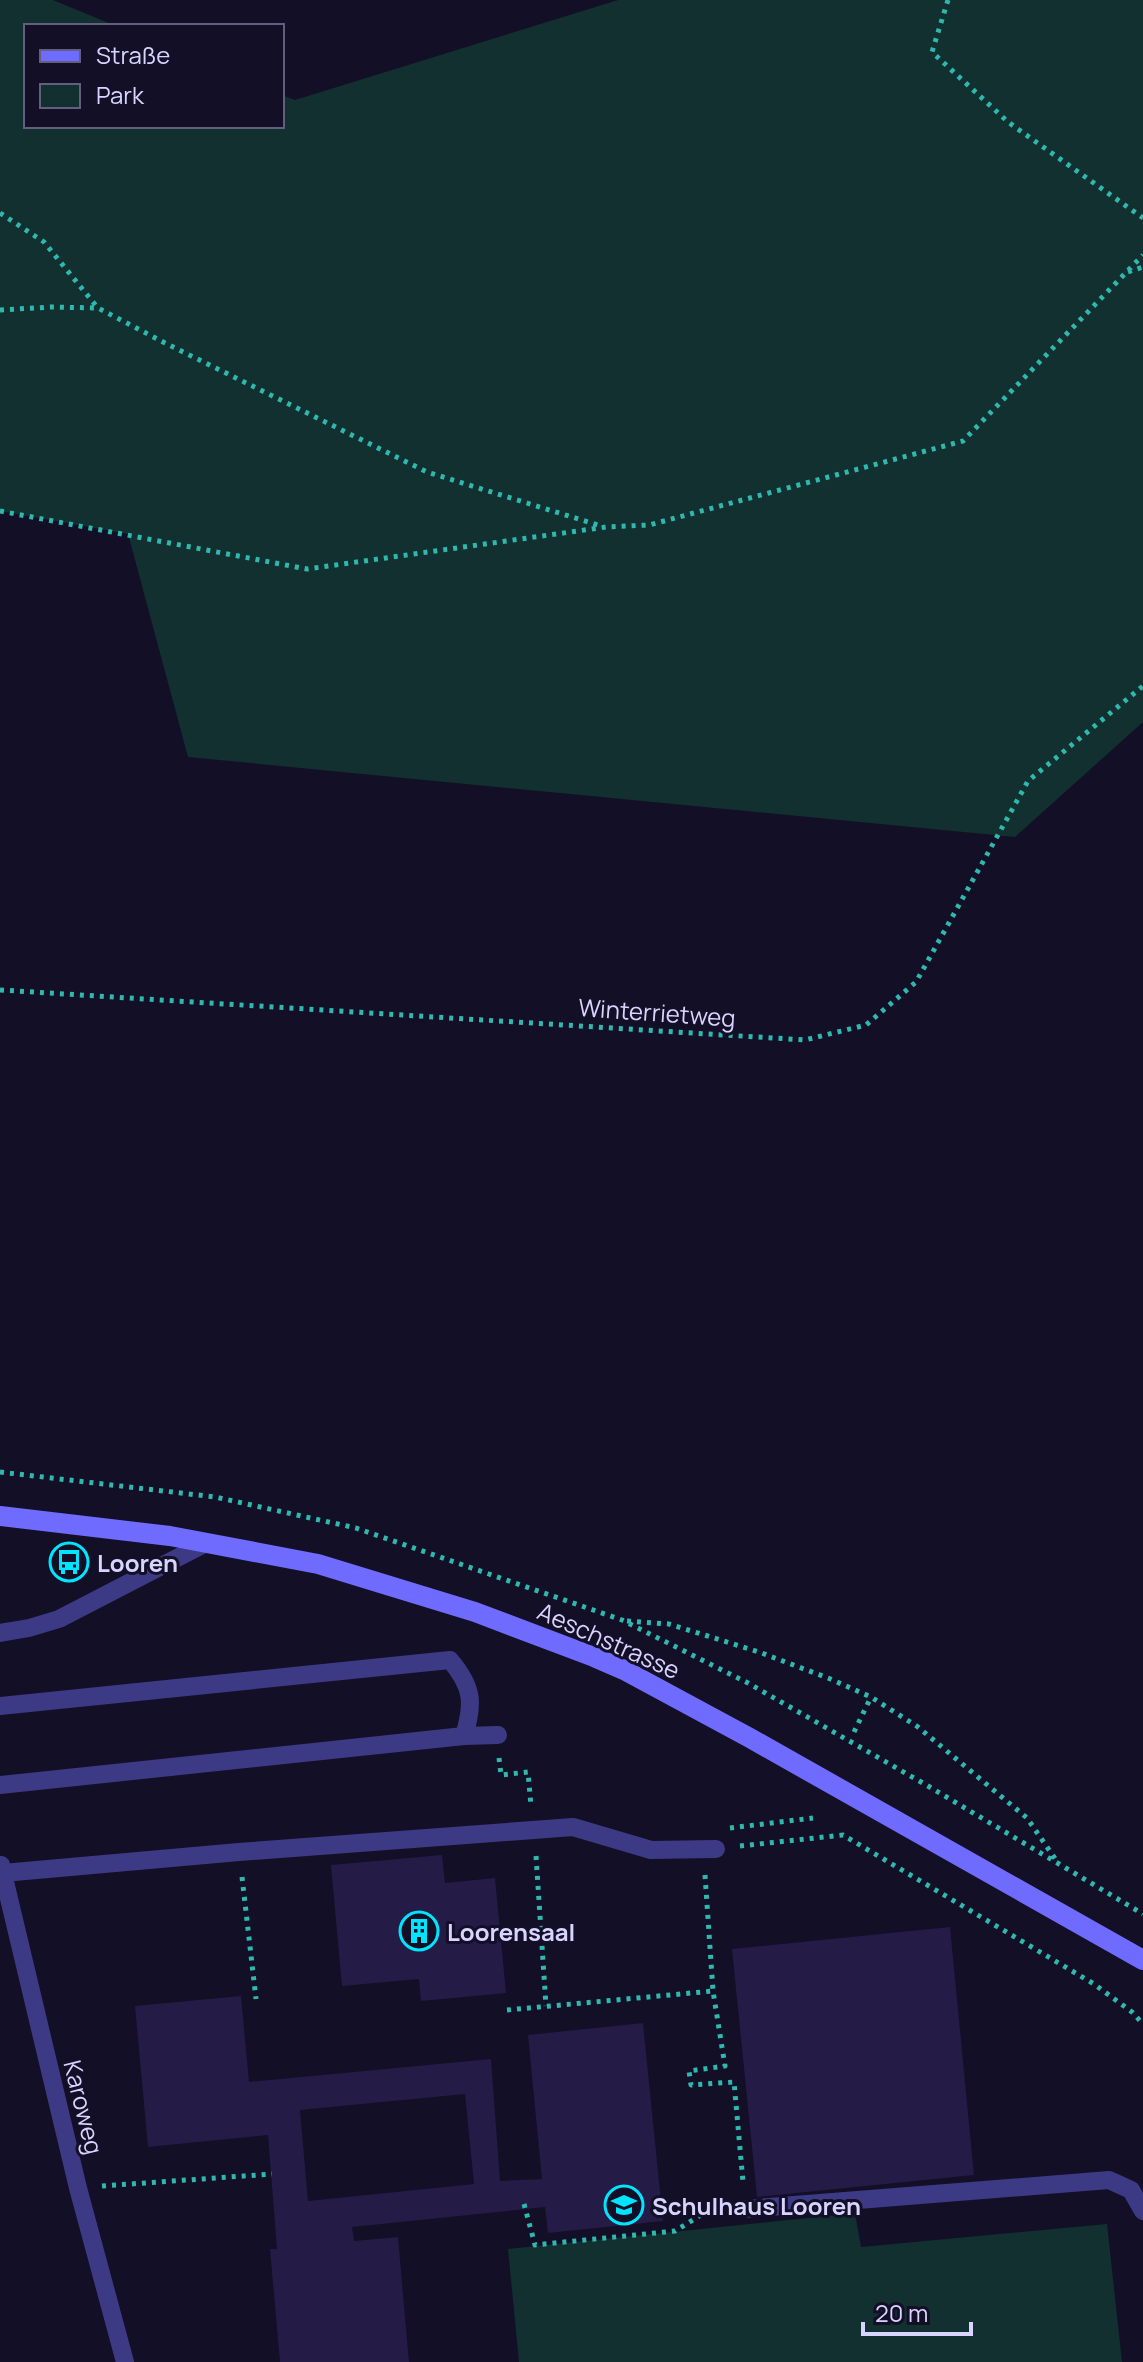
<svg xmlns="http://www.w3.org/2000/svg" width="1143" height="2362" font-family="Manrope,sans-serif">
<style>
.green{fill:#12302f}
.building{fill:#241b47;fill-rule:evenodd}
.lines{fill:none;stroke-linecap:round;stroke-linejoin:round}
.path{stroke:#2fb8b0;stroke-width:5;stroke-dasharray:4 6;stroke-linecap:butt}
.lane{stroke:#3d3a85;stroke-width:18}
.secondary{stroke:#6f6bff;stroke-width:20}
.labels{text-anchor:middle;dominant-baseline:central;stroke-width:6;stroke-linejoin:round;paint-order:stroke}
.street-label{font-size:24px;fill:#d9d4ff;stroke:#130f26}
.poi-label{font-size:24px;font-weight:bold;fill:#d9d4ff;stroke:#130f26;text-anchor:start}
</style>
<rect width="100%" height="100%" fill="#130f26"/>
<path class="green" d="M 0,0 L 53,0 L 116,26 L 26,26 L 26,126 L 282,126 L 282,95 L 295,100 L 618,0 L 1143,0 L 1143,722 L 1015,837 L 188,757 L 128,534 L 0,511 Z
M 855,2213 L 861,2247 L 1107,2224 L 1122,2362 L 519,2362 L 508,2249 Z"/>
<path class="building" d="M 442,1855 L 445,1883 L 495,1878 L 506,1993 L 421,2001 L 419,1979 L 342,1986 L 331,1865 Z
M 950,1927 L 974,2175 L 757,2197 L 732,1949 Z
M 241,1996 L 249,2082 L 491,2059 L 500,2181 L 542,2179 L 528,2035 L 643,2023 L 663,2221 L 548,2233 L 545,2207 L 352,2227 L 354,2241 L 398,2237 L 409,2362 L 280,2362 L 270,2249 L 277,2249 L 268,2135 L 148,2147 L 135,2006 ZM 465,2094 L 474,2184 L 308,2201 L 300,2110 Z"/>
<g class="lines">
<path class="path" d="M 948,0 L 932,52 L 1008,122 L 1143,218
M 0,213 L 44,242 L 97,307
M 1128,272 L 1143,267
M 0,310 L 51,307 L 98,308 L 165,343 L 427,472 L 601,526
M 0,511 L 307,569 L 606,527 L 649,525 L 963,441 L 1143,255
M 0,990 L 805,1040 L 866,1025 L 916,982 L 1028,781 L 1143,686
M 0,1472 L 215,1497 L 356,1528 L 622,1620 L 748,1683 L 928,1786 L 1143,1914
M 627,1621 L 669,1624 L 759,1652 L 828,1678 L 871,1697 L 918,1727 L 1027,1818 L 1056,1860
M 854,1732 L 871,1697
M 499,1758 L 501,1775 L 528,1772 L 531,1806
M 730,1828 L 813,1818
M 740,1846 L 843,1835 L 1094,1984 L 1132,2012 L 1143,2024
M 536,1856 L 546,2006
M 705,1875 L 713,1991 L 725,2066 L 689,2071 L 691,2085 L 734,2082 L 743,2182
M 242,1877 L 256,1999
M 507,2010 L 713,1991
M 102,2186 L 272,2174
M 524,2204 L 535,2245 L 675,2231 L 701,2215 L 722,2212"/>
<path class="lane" d="M 0,1633 L 29,1628 L 59,1619 L 206,1543
M 0,1706 L 450,1660 C 473,1687 474,1703 464,1736 L 498,1735
M 0,1785 L 464,1736
M 1,1865 L 78,2188 L 125,2362
M 3,1873 L 239,1852 L 573,1827 L 651,1850 L 716,1849
M 745,2209 L 1109,2180 L 1131,2190 L 1143,2211"/>
<path class="secondary" d="M 0,1516 L 170,1536 L 318,1564 L 475,1612 L 594,1657 L 624,1670 L 750,1738 L 1143,1960"/>
</g>
<defs>
<g id="bus-ring" transform="scale(2)"><circle r="9.5" fill="#130f26" stroke="#00e5ff" stroke-width="1.5"/><path d="M-5-6H5V4H4V6H2V4H-2V6H-4V4H-5ZM-3.5-4V0h7V-4ZM-3.5 1.2v1.5H-2V1.2ZM2 1.2v1.5H3.5V1.2Z" fill="#00e5ff"/></g>
<g id="building-ring" transform="scale(2)"><circle r="9.5" fill="#130f26" stroke="#00e5ff" stroke-width="1.5"/><path d="M-4-6H4V6H1V3H-1V6H-4ZM-2.5-4.3h1.7v1.8h-1.7ZM.8-4.3h1.7v1.8H.8ZM-2.5-1h1.7V.8h-1.7ZM.8-1h1.7V.8H.8Z" fill="#00e5ff"/></g>
<g id="school-ring" transform="scale(2)"><circle r="9.5" fill="#130f26" stroke="#00e5ff" stroke-width="1.5"/><path d="M0-5L7-2L0 1L-7-2ZM-4 1L0 2.5L4 1V4Q0 6-4 4Z" fill="#00e5ff"/></g>
</defs>
<g fill-rule="evenodd">
<use href="#bus-ring" x="69" y="1562"/>
<use href="#building-ring" x="419" y="1931"/>
<use href="#school-ring" x="624" y="2205"/>
</g>
<g class="labels">
<g class="street-label">
<text transform="translate(657 1012) rotate(4)">Winterrietweg</text>
<text transform="translate(609 1640) rotate(24)">Aeschstrasse</text>
<text transform="translate(84 2107) rotate(76)">Karoweg</text>
</g>
<g class="poi-label">
<text x="97" y="1562">Looren</text>
<text x="447" y="1931">Loorensaal</text>
<text x="652" y="2205">Schulhaus Looren</text>
</g>
</g>
<rect x="24" y="24" width="260" height="104" fill="#130f26" stroke="#625e7d" stroke-width="2"/>
<rect x="40" y="50" width="40" height="12" fill="#6f6bff" stroke="#625e7d" stroke-width="2"/>
<text x="96" y="64" font-size="24" fill="#d9d4ff">Straße</text>
<rect x="40" y="84" width="40" height="24" fill="#12302f" stroke="#625e7d" stroke-width="2"/>
<text x="96" y="104" font-size="24" fill="#d9d4ff">Park</text>
<path d="M863 2322v12h108v-12" fill="none" stroke="#d9d4ff" stroke-width="4"/>
<text x="875" y="2322" font-size="24" fill="#d9d4ff" stroke="#130f26" stroke-width="6" paint-order="stroke">20 m</text>
</svg>
